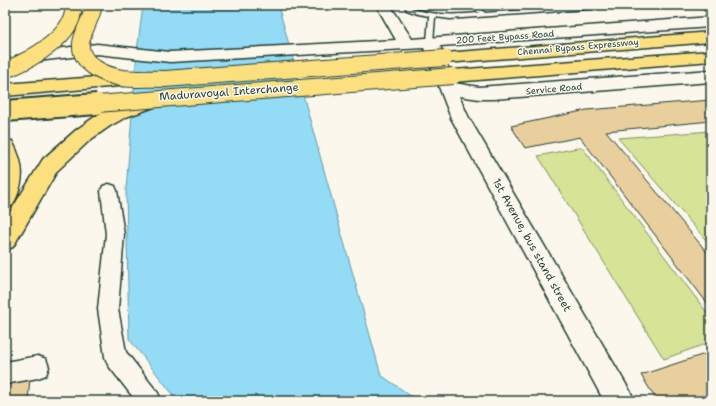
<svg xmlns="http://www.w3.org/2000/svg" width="716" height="406" font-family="'Shantell Sans',sans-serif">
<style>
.green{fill:#d7e396;stroke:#7b9065}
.water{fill:#94dbf6;stroke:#659ca8}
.building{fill:#e9cf9e;stroke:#1f3d34}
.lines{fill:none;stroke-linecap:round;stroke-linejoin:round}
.lane-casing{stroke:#1f3d34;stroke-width:3}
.street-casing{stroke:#1f3d34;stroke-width:3}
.secondary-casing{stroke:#1f3d34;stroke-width:3}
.highway-casing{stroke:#1f3d34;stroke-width:3}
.lane{fill:#fbf7ec;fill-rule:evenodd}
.street{fill:#fbf7ec;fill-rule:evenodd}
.secondary{fill:#fbf7ec;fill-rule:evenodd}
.highway{fill:#fce080;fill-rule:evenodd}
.highway-bridge-far1-casing{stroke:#1f3d34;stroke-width:18;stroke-linecap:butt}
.highway-bridge-casing{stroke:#1f3d34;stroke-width:24;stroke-linecap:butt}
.highway-bridge-far1{stroke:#fce080;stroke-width:16}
.highway-bridge{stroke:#fce080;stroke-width:20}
.labels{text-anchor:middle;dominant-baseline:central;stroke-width:3;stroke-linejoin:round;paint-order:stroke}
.far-street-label{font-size:9px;fill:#1f3d34;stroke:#fbf7ec}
.street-label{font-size:11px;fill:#1f3d34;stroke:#fbf7ec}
</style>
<rect width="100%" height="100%" fill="#fbf7ec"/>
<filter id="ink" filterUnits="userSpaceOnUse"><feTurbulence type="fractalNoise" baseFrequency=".025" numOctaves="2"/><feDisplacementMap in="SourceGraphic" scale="8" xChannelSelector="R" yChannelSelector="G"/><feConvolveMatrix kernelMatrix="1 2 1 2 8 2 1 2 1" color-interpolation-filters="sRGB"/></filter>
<g filter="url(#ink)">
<path class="green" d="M 711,131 L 711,246 L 618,138 Z
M 582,147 L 711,318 L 711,342 L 664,359 L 538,156 Z"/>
<path class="water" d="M 143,5 L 278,5 L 381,375 L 418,401 L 178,401 L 129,339 L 126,190 L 137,51 Z"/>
<path class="building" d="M 415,5 L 464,5 L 420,11 Z
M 486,5 L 519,5 L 488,7 Z
M 711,100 L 711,121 L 606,131 L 711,257 L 711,308 L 580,137 L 525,148 L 511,126 L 587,110 Z
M 711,352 L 711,401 L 657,401 L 641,375 Z
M 30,378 L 28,401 L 5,401 L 5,386 Z"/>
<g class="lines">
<g class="lane-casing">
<path id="lane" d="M 404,5 L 410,5 L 411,8 C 433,16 456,15 479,13 L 470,5 L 476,5 L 485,13 L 593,5 L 618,5 L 615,7 L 450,19 L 435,17 L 433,42 L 430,44 L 427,42 L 429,16 L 418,14 L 407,10 Z
M 698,5 L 704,5 L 711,10 L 711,14 Z"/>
</g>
<g class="street-casing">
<path id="street" d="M 109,184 L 115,186 L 117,191 L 124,234 L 118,309 L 126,352 L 158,393 L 161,401 L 136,401 L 108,365 L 105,357 L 98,309 L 106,234 L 101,191 L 103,186 Z
M 38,356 L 46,359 L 49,367 L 46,375 L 38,378 L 5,384 L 5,362 Z"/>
</g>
<g class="secondary-casing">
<path id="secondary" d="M 376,5 L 390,5 L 412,39 L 711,17 L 711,27 L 440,46 L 454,83 L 479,87 L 711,70 L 711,82 L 494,99 L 479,99 L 459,96 L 469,118 L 630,391 L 635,401 L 604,401 L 451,118 L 424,48 L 170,62 L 97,54 L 46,60 L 22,65 L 16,64 L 14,60 L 16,56 L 46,50 L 97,44 L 170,52 L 396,40 Z"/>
</g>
<g class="highway-casing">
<path id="highway" d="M 711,32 L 711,42 L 445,63 L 439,62 L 437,58 L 439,54 L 445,53 Z
M 711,51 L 711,61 L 453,82 L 447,80 L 444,76 L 447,72 L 453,70 Z
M 137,74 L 143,76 L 146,80 L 143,84 L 5,96 L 5,84 Z
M 154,95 L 160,97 L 163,101 L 160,105 L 126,117 L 110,126 L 90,140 L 57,171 L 13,247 L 5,250 L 5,220 L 43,159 L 76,130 L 96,116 L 112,107 Z
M 5,139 L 12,141 C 25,165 25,181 13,205 L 5,208 Z"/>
</g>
<use href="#lane" class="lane"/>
<use href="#street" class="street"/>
<use href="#secondary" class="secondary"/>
<use href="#highway" class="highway"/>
<g class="highway-bridge-far1-casing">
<path id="highway-bridge-far1" d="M 94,5 C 92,18 83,30 81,43 C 79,64 104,75 122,78 C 136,80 151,78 165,79 L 445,58
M 5,70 C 29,61 77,35 73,5
M 84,105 L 453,76"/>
</g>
<g class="highway-bridge-casing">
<path id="highway-bridge" d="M 5,111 L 97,104"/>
</g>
<use href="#highway-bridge-far1" class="highway-bridge-far1"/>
<use href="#highway-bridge" class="highway-bridge"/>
</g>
</g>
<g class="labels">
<g class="far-street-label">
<text transform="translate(505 37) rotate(-4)">200 Feet Bypass Road</text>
<text transform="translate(578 47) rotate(-5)">Chennai Bypass Expressway</text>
<text transform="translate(554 89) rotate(-5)">Service Road</text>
</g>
<g class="street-label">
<text transform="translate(229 92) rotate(-4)">Maduravoyal Interchange</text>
<text transform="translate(532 245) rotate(61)">1st Avenue, bus stand street</text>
</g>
</g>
<rect width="716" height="406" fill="none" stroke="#fbf7ec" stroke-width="20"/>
<rect x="10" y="10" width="696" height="386" fill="none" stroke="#1f3d34" stroke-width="1.5" filter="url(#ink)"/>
</svg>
